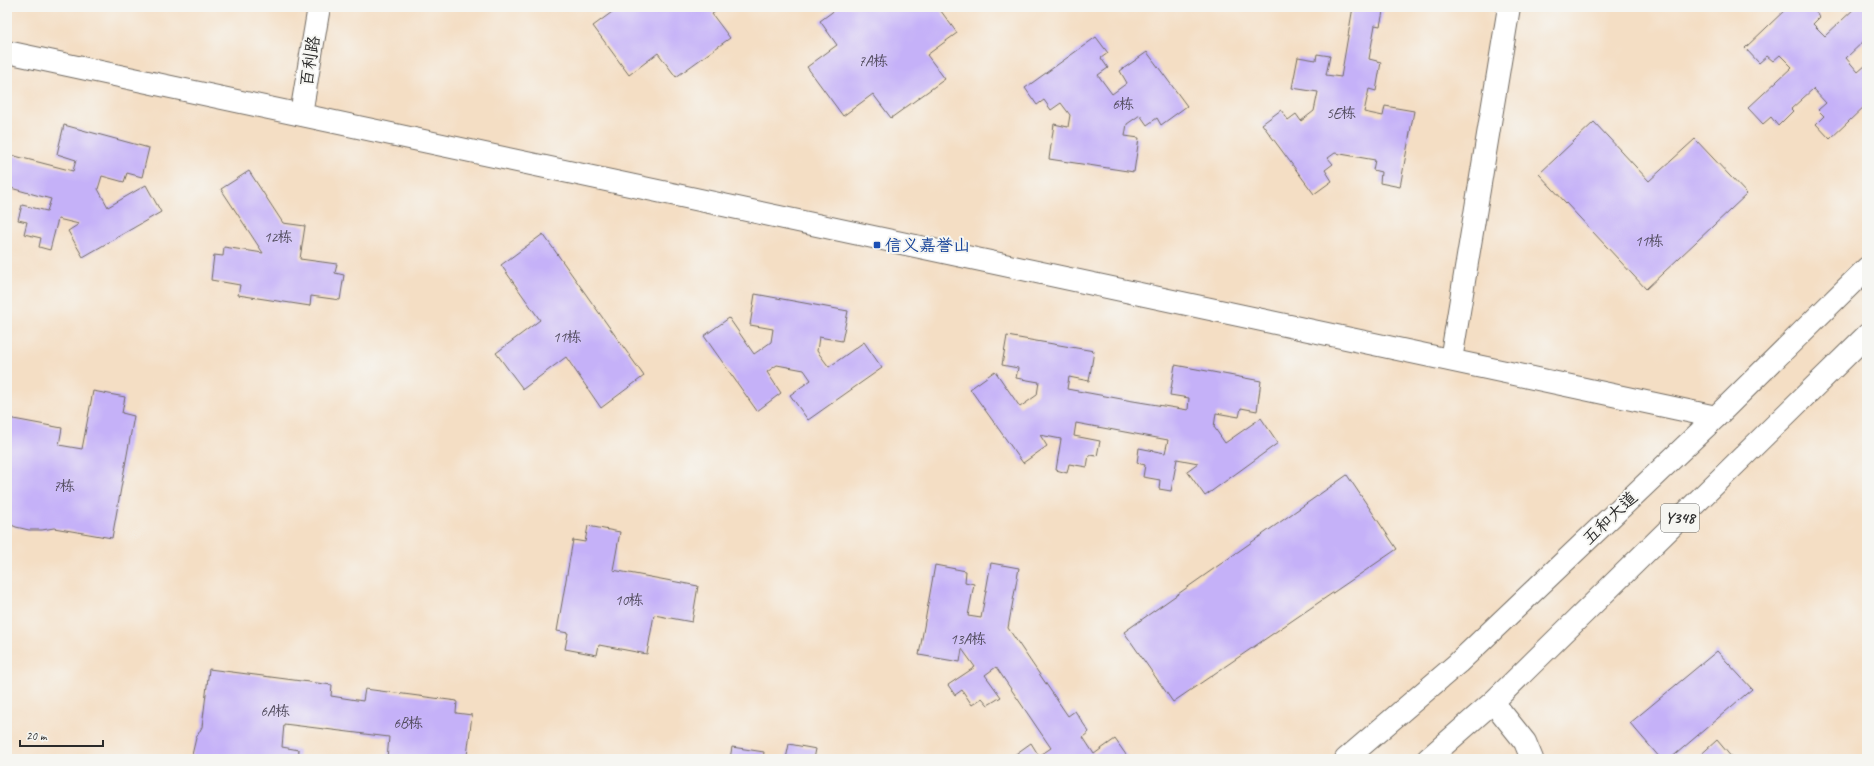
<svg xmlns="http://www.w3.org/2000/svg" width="1874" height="766" font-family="Caveat,'LXGW WenKai TC',sans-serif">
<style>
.building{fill:#c5b1f8}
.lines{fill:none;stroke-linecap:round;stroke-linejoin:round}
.street-casing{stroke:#716a61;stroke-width:24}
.primary-casing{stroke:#716a61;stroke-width:24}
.street{stroke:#fff;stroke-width:22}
.primary{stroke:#fff;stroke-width:22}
.transit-dot{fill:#1a4fb4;stroke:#f6f6f2;stroke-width:1.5}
.labels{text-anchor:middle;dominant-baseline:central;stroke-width:4;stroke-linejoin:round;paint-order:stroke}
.number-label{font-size:15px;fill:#524c5e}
.shield{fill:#f6f6f2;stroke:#686867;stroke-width:1}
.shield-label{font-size:16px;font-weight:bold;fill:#2b2b2b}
.street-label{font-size:17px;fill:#2b2b2b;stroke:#f6f6f2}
.transit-label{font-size:17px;fill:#164399;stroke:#f6f6f2;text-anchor:start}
</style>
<rect width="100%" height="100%" fill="#f6f6f2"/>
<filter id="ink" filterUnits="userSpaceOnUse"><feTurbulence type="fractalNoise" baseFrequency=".025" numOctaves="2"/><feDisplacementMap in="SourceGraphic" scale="8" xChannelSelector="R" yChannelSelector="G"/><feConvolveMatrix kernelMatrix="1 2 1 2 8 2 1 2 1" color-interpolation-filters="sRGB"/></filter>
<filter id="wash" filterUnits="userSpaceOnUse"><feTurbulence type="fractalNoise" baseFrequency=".012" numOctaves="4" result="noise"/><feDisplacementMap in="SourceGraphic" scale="16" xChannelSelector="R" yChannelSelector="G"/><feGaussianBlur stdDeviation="0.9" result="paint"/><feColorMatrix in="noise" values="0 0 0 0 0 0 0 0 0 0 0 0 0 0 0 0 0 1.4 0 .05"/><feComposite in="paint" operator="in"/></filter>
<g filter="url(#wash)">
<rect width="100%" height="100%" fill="#f4dec4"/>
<g id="blocks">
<path class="building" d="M 619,7 L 722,7 L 712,14 L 730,38 L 676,77 L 658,53 L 629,75 L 593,26 Z
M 839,7 L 938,7 L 957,33 L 927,55 L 945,79 L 891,118 L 873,94 L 843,116 L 807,67 L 837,45 L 820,21 Z
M 1353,7 L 1384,7 L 1380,26 L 1375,25 L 1369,59 L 1381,62 L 1376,91 L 1369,89 L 1364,112 L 1383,116 L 1385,106 L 1414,111 L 1400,187 L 1380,183 L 1381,172 L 1373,170 L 1375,160 L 1335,153 L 1328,158 L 1333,164 L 1325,170 L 1332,181 L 1314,194 L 1262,124 L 1281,110 L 1288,120 L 1296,114 L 1301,121 L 1314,111 L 1318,92 L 1292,88 L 1298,57 L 1316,60 L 1317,54 L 1330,56 L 1326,75 L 1341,77 Z
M 1788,7 L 1811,7 L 1820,17 L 1813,24 L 1825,36 L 1856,7 L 1867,7 L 1867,38 L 1846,58 L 1858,72 L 1866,65 L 1867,66 L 1867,104 L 1830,139 L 1816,124 L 1824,116 L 1818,110 L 1826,103 L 1813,89 L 1791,109 L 1793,111 L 1778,126 L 1771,117 L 1763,124 L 1748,108 L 1792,67 L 1780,55 L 1773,61 L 1767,56 L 1759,63 L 1745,48 Z
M 1096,37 L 1108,53 L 1101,58 L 1108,68 L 1098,75 L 1112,94 L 1127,83 L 1120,71 L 1147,52 L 1187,106 L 1161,125 L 1157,118 L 1147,125 L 1140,115 L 1127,124 L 1125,136 L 1139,138 L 1134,172 L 1049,159 L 1054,124 L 1068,127 L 1070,115 L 1061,103 L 1051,110 L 1044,100 L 1037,105 L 1025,88 Z
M 1594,122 L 1649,181 L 1695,139 L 1747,194 L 1646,289 L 1539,174 Z
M 64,125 L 149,148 L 142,177 L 127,173 L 124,182 L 102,176 L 98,189 L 108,207 L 146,185 L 161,212 L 83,257 L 68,231 L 79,224 L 58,219 L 50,250 L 39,247 L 41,238 L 24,234 L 27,222 L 18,220 L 22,205 L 47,211 L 51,199 L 7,187 L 7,154 L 73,171 L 76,160 L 57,154 Z
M 249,171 L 283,223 L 305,226 L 300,259 L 337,264 L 335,273 L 344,275 L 340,300 L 311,296 L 310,306 L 238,295 L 240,285 L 211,280 L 214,255 L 223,256 L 224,247 L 263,253 L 221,189 Z
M 543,234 L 644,376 L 601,408 L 566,357 L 523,389 L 496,353 L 540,320 L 501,265 Z
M 755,294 L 848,311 L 842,341 L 819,337 L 817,351 L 829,367 L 864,342 L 882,368 L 808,420 L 790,395 L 811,380 L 804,370 L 777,365 L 767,372 L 781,393 L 757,411 L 704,336 L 729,318 L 754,354 L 771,342 L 773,329 L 750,325 Z
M 1007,336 L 1094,351 L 1089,381 L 1069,377 L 1067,389 L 1127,400 L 1188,410 L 1189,398 L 1170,395 L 1175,365 L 1261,381 L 1257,411 L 1241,408 L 1239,417 L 1216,413 L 1214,427 L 1225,443 L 1261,418 L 1278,443 L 1205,496 L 1187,471 L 1198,463 L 1177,459 L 1171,491 L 1159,489 L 1160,480 L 1143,477 L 1145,465 L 1137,463 L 1139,448 L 1165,453 L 1168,440 L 1076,423 L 1074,436 L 1100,441 L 1097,456 L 1089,455 L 1087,467 L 1069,464 L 1067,473 L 1056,470 L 1061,439 L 1040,435 L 1047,446 L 1023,463 L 970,389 L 995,371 L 1020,407 L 1037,395 L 1039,382 L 1016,378 L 1018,368 L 1002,365 Z
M 93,391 L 125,397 L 122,413 L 134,416 L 112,538 L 54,528 L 42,530 L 29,530 L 16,527 L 7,523 L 8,418 L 62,428 L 59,445 L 82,449 Z
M 1347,475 L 1397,549 L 1173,702 L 1124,632 Z
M 588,526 L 620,532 L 613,570 L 698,586 L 692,622 L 654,615 L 647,654 L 599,645 L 597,655 L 565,649 L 568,633 L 557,631 L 573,540 L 585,542 Z
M 991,563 L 1019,568 L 1008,628 L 1068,716 L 1075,711 L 1089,732 L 1083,737 L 1094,754 L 1115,739 L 1129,759 L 1011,759 L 1010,758 L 1031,743 L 1039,756 L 1051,748 L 996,667 L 985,675 L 1001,697 L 988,705 L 982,698 L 972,705 L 962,690 L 955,695 L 948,685 L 975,667 L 962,649 L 960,662 L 919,655 L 935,565 L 966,571 L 965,582 L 974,584 L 968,616 L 981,618 Z
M 1717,651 L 1752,689 L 1670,759 L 1661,759 L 1630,723 Z
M 209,669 L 332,685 L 331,696 L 363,701 L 365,689 L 457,701 L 456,713 L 472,715 L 467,756 L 482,759 L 387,759 L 389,737 L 284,724 L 282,747 L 299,750 L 298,759 L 191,759 L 196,738 L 202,727 Z
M 1717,740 L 1733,759 L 1696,759 Z
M 789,744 L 816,749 L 814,759 L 786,759 Z
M 732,747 L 764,752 L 763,759 L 730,759 Z"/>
</g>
</g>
<g filter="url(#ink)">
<use href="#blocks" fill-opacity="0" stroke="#716a61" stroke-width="1"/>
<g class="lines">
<g class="street-casing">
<path id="street" d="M 7,52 L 1716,417
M 301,114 L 319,7
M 1451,360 L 1509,7
M 1493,702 L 1525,742 L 1532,759"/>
</g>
<g class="primary-casing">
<path id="primary" d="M 1346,759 L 1458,663 L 1716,417 L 1867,268
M 1428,759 L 1493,702 L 1867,335"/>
</g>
<use href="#street" class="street"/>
<use href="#primary" class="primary"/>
</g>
</g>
<rect class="transit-dot" x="873" y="241" width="8" height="8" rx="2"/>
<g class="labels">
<g class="number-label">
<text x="873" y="61">7A栋</text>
<text x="1123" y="104">6栋</text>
<text x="1341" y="113">5E栋</text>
<text x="278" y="237">12栋</text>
<text x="1649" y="241">11栋</text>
<text x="567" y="337">11栋</text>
<text x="64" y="486">7栋</text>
<text x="629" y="600">10栋</text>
<text x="968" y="639">13A栋</text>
<text x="275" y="711">6A栋</text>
<text x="408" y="723">6B栋</text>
</g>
<rect class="shield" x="1661" y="504" width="38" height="28" rx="3"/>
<g class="shield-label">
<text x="1680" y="518">Y348</text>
</g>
<g class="street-label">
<text transform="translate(310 61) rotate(-81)">百利路</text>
<text transform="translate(1610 518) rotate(-44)">五和大道</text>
</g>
<g class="transit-label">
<text x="885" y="245">信义嘉誉山</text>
</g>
</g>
<rect width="1874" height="766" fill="none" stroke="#f6f6f2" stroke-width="24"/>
<path d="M20 740v6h83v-6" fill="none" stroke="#2b2b2b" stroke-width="2"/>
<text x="26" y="740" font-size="12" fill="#2b2b2b" stroke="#f6f6f2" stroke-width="3" paint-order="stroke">20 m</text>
</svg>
